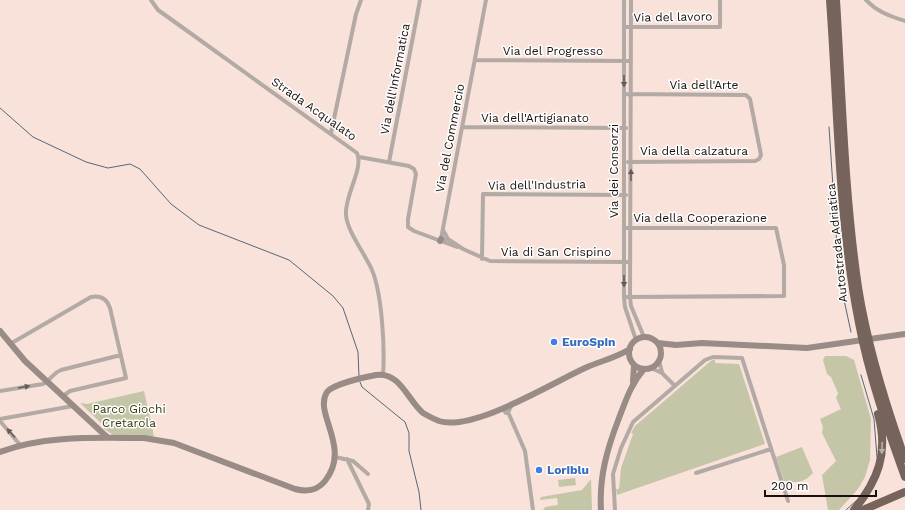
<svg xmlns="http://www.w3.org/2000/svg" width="905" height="510" font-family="'Work Sans',sans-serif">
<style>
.green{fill:#c4c6a7}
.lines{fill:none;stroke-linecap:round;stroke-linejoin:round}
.stream{stroke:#55687a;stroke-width:1}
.street{stroke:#b3a9a5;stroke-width:4}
.secondary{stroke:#998b85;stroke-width:6}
.highway{stroke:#76635b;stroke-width:8}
.oneway{fill:#665c5a}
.oneway2{fill:#bab1ad}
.shop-dot{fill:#3f7fe0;stroke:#fff;stroke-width:1.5}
.labels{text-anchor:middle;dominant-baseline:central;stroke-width:3;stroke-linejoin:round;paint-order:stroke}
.street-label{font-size:12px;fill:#18100e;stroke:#fff}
.shop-label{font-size:12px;font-weight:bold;fill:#366cbe;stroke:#fff;text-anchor:start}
.park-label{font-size:12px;fill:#3a3a09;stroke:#fff}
</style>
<rect width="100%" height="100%" fill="#f8e2d9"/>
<path class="green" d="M 825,356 L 846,356 L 854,360 L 871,419 L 870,460 L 865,477 L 858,489 L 839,510 L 828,510 L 822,475 L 836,461 L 822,433 L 823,427 L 820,419 L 841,409 L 836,398 L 838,393 L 831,377 L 827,374 L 823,360 Z
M 712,360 L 715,360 L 715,363 L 739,364 L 765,444 L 617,495 L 616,489 L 619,489 L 621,468 L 633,434 L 631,433 L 635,426 Z
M 144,391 L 154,436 L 115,436 L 104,429 L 105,427 L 80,403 L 87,404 Z
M 802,447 L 813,473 C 804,483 797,483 784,481 L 776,457 Z
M 575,478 L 576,485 L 559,487 L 558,480 Z
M 591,479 L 592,510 L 543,510 L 545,507 L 558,505 L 557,498 L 540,500 L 541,497 L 582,490 Z"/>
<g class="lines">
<path class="stream" d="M 0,108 L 33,137 L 86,162 L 108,168 L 130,164 L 140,169 L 171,204 L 199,225 L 289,260 L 333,296 L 343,308 L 358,352 L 359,377
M 829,127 L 839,277 L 851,332
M 861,375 L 874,419 L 877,457
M 360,382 L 362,387 L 405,422 L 409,433 L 409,451 L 419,492 L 421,510
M 846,510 L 857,500"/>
<path class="street" d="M 151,0 L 158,10 L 186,30 L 357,153 C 364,169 344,196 346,215 C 347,231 365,254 372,270 C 382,294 385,348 383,375
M 624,0 L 624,297 L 625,307 L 636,340
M 631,0 L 630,297 L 631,306 L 644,337
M 866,0 C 877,12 890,16 905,21
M 624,27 L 720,27 L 720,0
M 475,60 L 631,61
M 624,94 L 746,95 L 750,99 L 761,155 L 759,159 L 755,161 L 628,162
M 462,127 L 626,128
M 331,133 L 356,14 L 361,0
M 359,157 L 409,166 L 414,169 L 416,174 L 408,219 L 408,227 L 414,231 L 457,247
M 389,162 L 420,0
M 624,228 L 776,228 L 784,265 L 784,296 L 624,297
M 443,230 L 448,239 L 463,249 L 490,261 L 630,262
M 448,239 L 441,239 L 486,0
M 482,259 L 483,194 L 626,195
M 10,344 L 91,297 C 101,295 107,299 110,308 L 126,378 L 70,391 L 63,396
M 659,361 L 662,372
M 651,368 L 662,373 L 675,386
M 0,391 L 43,384 C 50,381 53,373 61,370 L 121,355
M 512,405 L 508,412 L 525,451 L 533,510
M 502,408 L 506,413
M 0,419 L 73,406
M 0,421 L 21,446
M 335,457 L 353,461 L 368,474
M 347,459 L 369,504 L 368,510
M 696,473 L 771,449
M 615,510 L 613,474 L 621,448 L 633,422 L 705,360 L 713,357 L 742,358 L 788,501"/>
<path class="secondary" d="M 440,241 L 441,239
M 0,331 L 25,361 L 108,438
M629 353a16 16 0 1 1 32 0a16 16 0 1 1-32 0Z
M 658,343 L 676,345 L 702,343 L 807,348 L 905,334
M 633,382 L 634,365
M 0,452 C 45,435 97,438 144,438 L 174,443 L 295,489 C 306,492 317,491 325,481 C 352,447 313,414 327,392 C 333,384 365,377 376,375 C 400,371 408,401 423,413 C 428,416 434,419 439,421 C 473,432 552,383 585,368 C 600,361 616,358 630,349
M 601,510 C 599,477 607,449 619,418 C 626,400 631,384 644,369"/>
<path class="highway" d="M 830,0 C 838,108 838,217 859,323 C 869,376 887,427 905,477
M 836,0 C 842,95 844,192 858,287 C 867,345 885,403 905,459
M 854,510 C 878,480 889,453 878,414
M 863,510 L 905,492"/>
</g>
<defs><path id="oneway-solid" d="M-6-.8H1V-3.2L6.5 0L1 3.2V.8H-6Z"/></defs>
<g class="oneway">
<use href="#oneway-solid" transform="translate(624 81) rotate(90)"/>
<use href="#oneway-solid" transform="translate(631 175) rotate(-90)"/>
<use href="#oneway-solid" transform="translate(624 281) rotate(90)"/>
<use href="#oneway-solid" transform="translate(24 387) rotate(-10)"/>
<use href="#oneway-solid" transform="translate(11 433) rotate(-133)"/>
</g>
<use class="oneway2" href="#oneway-solid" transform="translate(882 448) rotate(92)"/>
<g class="shop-dot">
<circle cx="554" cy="342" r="4"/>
<circle cx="539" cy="470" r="4"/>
</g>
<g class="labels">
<g class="street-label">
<text transform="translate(673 17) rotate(-1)">Via del lavoro</text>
<text x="553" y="51">Via del Progresso</text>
<text transform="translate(395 79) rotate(-79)">Via dell'Informatica</text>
<text x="704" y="85">Via dell'Arte</text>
<text transform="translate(314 109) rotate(35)">Strada Acqualato</text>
<text x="535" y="118">Via dell'Artigianato</text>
<text transform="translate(450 138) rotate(-79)">Via del Commercio</text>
<text x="694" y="151">Via della calzatura</text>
<text transform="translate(614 171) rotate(-90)">Via dei Consorzi</text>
<text transform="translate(537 185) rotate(-1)">Via dell'Industria</text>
<text x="700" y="218">Via della Cooperazione</text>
<text transform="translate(837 243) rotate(-96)">Autostrada Adriatica</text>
<text x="556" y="252">Via di San Crispino</text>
</g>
<g class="shop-label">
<text x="562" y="342">EuroSpin</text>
<text x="547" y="470">Loriblu</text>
</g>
<g class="park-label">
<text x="129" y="409">Parco Giochi<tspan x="129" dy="14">Cretarola</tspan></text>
</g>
</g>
<path d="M765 490v6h111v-6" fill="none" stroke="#18100e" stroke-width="2"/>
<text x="771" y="490" font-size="12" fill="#18100e" stroke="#ffffff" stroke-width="3" paint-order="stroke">200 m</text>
</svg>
